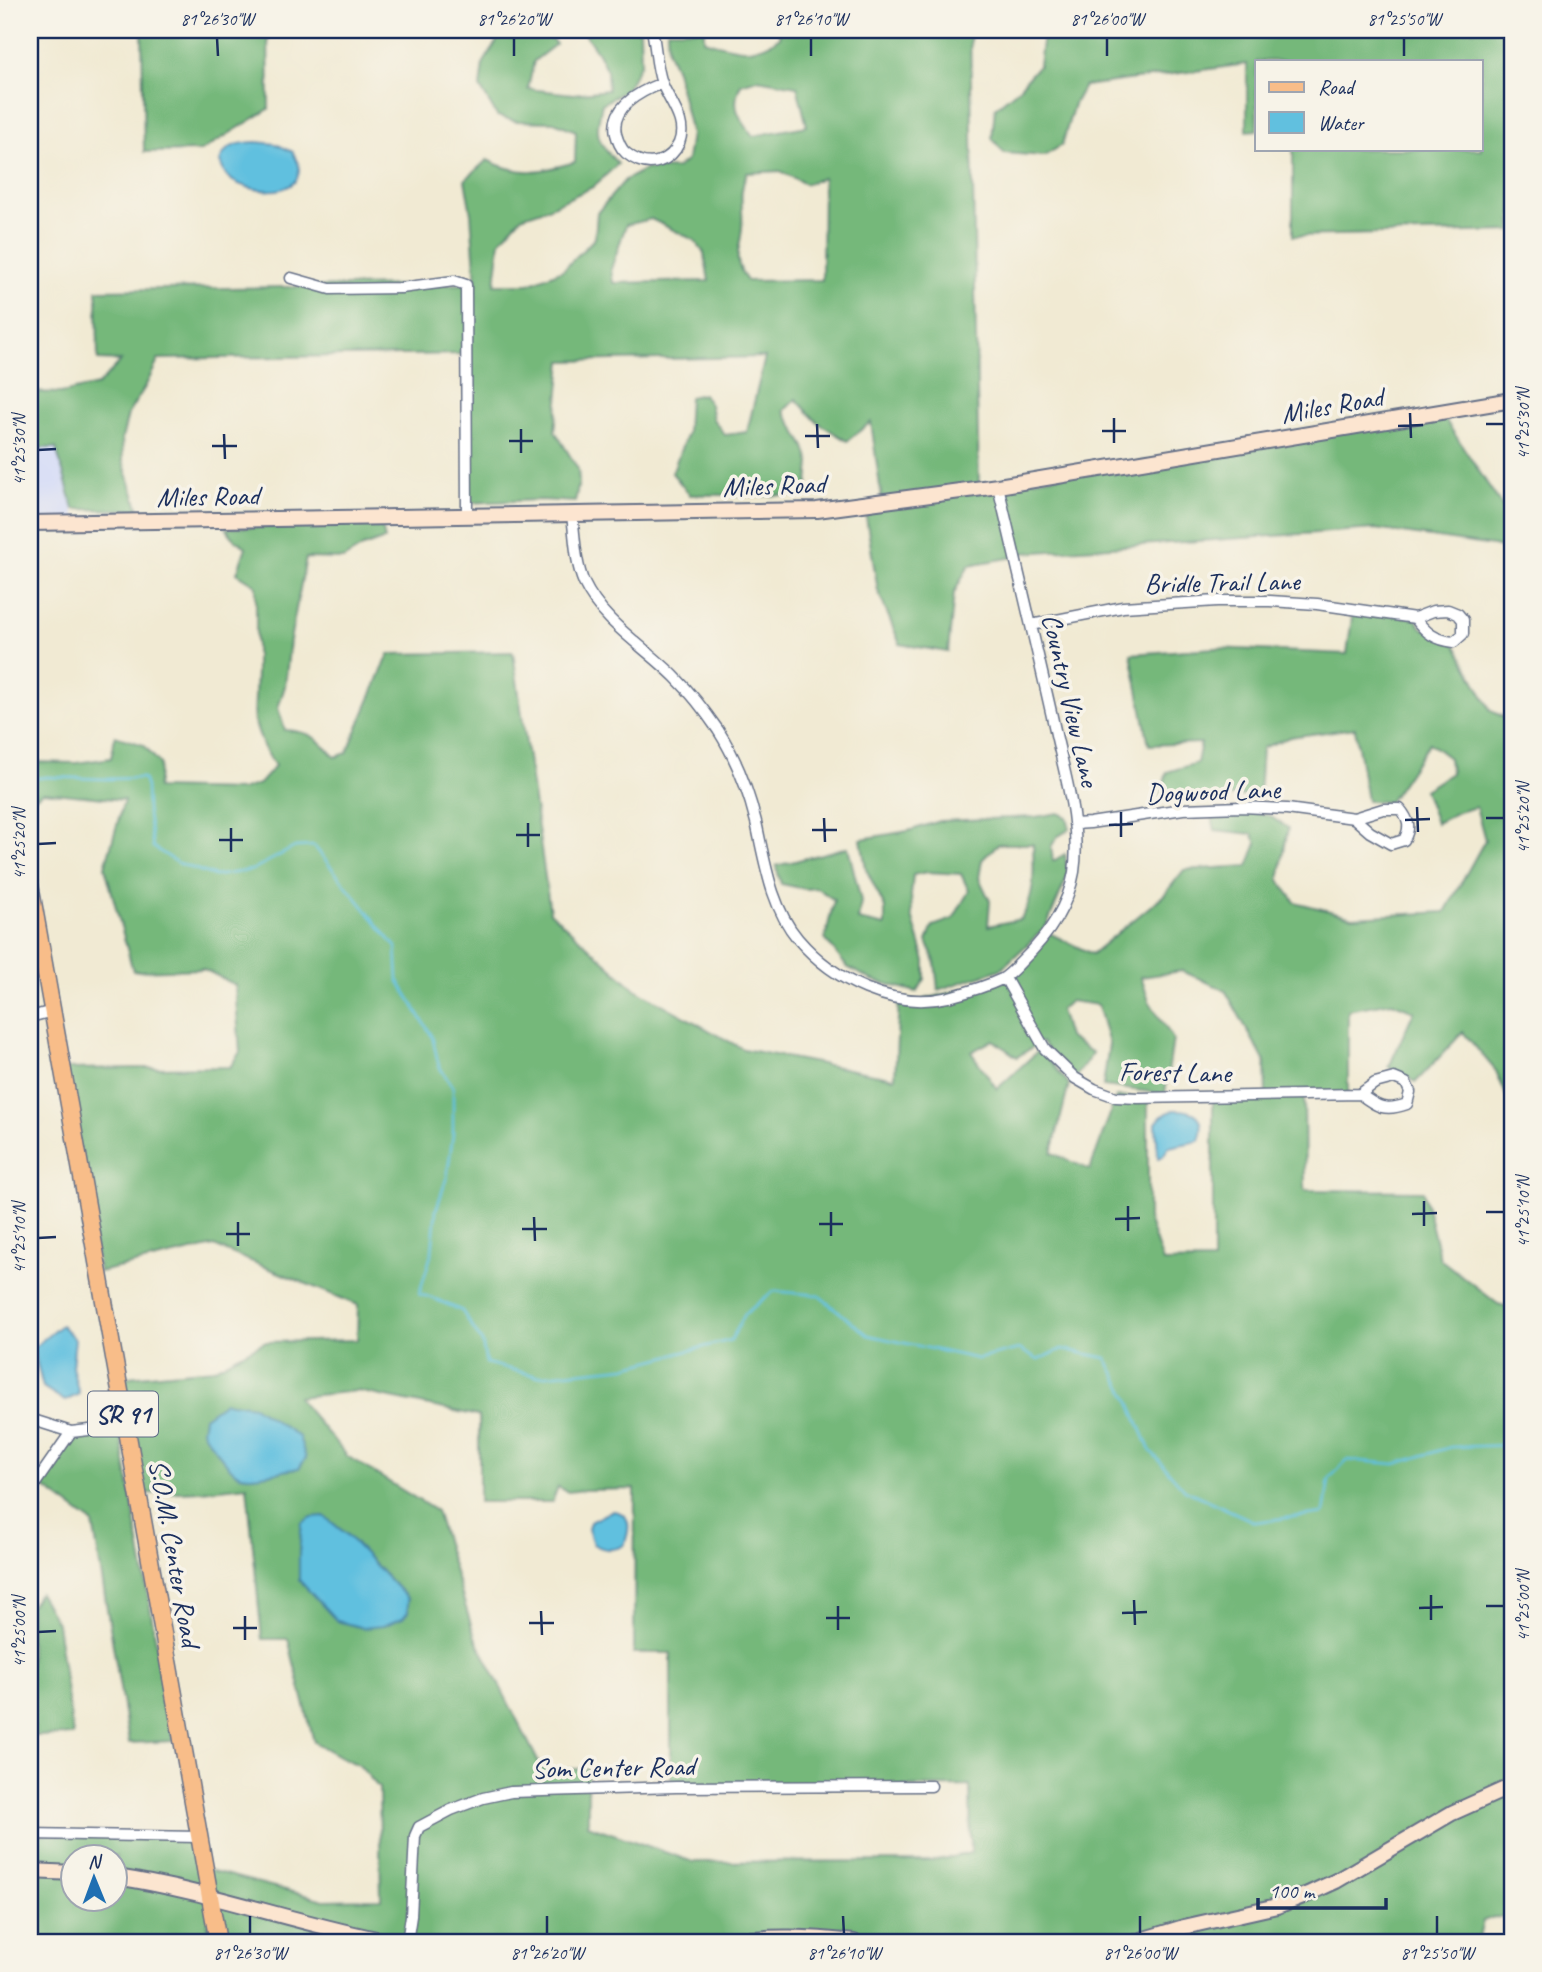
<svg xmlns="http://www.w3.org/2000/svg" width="1542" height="1972" font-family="Caveat,sans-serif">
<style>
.built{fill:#d1d9f9}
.forest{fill:#74b87a;stroke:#48746c;stroke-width:2;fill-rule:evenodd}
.water{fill:#61c0df;stroke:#3e789e;stroke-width:2}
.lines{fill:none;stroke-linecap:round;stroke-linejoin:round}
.stream{stroke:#61c0df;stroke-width:2.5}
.street-casing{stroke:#667087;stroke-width:13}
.secondary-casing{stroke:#667087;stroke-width:18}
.primary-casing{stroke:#667087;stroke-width:19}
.street{stroke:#fff;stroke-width:10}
.secondary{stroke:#fce5d0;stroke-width:14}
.primary{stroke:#f8bd89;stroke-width:16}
.ticks{fill:none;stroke:#1b2f5e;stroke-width:2.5}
.labels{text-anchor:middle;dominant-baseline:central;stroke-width:7;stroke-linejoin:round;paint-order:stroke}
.shield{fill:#f7f3e8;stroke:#5d6a87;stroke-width:2}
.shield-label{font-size:26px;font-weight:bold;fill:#1b2f5e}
.street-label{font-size:28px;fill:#1b2f5e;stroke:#f7f3e8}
.neatline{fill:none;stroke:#1b2f5e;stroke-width:2.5}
.ticks-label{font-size:18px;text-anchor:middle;fill:#1b2f5e}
</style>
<rect width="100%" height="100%" fill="#f7f3e8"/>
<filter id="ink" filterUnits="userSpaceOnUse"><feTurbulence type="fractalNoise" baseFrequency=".0143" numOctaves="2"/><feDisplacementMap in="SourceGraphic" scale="14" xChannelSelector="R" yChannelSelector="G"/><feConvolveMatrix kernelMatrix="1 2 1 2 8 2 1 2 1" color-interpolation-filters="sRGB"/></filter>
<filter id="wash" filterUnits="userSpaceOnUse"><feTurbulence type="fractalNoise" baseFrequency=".00686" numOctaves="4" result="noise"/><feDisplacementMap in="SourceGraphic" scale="28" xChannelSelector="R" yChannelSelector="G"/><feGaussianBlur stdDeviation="1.57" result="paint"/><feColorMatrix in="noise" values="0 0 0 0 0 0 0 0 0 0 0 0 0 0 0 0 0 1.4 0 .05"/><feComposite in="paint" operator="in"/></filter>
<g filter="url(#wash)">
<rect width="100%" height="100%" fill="#f1ead3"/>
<path class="built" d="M 56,447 L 77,522 L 30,523 L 30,448 Z"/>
<path class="forest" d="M 142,30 L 268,30 L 269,109 L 201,151 L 144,152 Z
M 582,30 L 640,30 L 641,63 L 626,90 L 602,104 C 595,136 595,139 618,164 L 593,187 L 548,208 L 521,217 L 500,241 L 495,284 L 529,284 L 563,270 L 595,238 L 597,213 L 625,180 L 646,169 L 677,168 L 687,160 L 691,134 L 676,70 L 668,52 L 667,30 L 704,30 L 704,40 C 732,48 755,57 780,37 L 778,30 L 1036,30 L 970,31 L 979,489 L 1440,412 L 1502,506 L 1512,507 L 1512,551 L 1493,546 L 1375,529 L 1022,553 L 1013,545 L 1015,557 L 969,565 L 954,593 L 948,652 L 900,644 L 878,591 L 866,517 L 882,501 L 871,422 L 847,441 L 817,422 L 796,399 L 784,411 L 805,447 L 810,463 L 807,494 C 768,498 729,494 690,495 L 672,473 L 687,433 L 689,397 L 703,394 L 710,405 L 713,419 L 725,435 L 747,432 L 765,357 L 562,361 L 555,431 L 578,469 L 579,482 L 575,502 L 541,500 L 467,503 L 466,354 L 159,359 L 145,387 L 128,414 L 122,439 L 123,461 L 139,510 L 74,509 L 56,448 L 30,448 L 30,392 L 61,393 L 98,385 L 121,361 L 98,360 L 97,290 L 476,284 L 471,213 L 465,180 L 487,160 C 521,177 540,172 575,162 L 576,131 L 554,122 L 516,121 L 497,116 L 480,87 L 483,64 L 501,34 L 545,32 L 556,44 L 534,61 L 528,89 L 573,94 L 608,90 L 607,71 L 598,53 ZM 757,79 L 797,86 L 807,126 L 753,136 C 739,118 730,106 741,84 ZM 780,171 L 805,184 L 823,178 L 822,280 L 747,281 C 731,257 740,252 742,228 C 744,206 737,195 747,173 ZM 651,219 L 694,240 L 704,253 L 709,281 L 613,283 L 611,269 L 626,225 Z
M 1039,30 L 1512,30 L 1512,231 L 1293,236 L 1293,149 L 1481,149 L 1481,61 L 1257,61 L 1257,130 L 1247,131 L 1247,64 L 1084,86 L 1074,104 L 1062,145 L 1044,156 L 1004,153 L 992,138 L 995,108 L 1017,90 L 1039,65 L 1043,35 Z
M 381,523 L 385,539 L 363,547 L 343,559 L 306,558 L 290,640 L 285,686 L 278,708 L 285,730 C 313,732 316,738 335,757 L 347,753 L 389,654 L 513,652 L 550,912 L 635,989 L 743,1049 L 895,1078 L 899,998 L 918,1001 L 1004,978 L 1047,932 L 1092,954 L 1164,895 L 1184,870 L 1248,866 L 1257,843 L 1252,834 L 1215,830 L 1211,814 L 1238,810 L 1268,815 L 1288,828 L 1279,880 L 1295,902 L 1353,917 L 1445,912 L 1485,840 L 1476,807 L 1458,812 L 1436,823 L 1424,790 L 1451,773 L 1449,758 L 1429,743 L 1389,802 L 1367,801 L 1355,728 L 1290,737 L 1262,748 L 1259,795 L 1160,799 L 1167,772 L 1197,763 L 1201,743 L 1149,745 L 1131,654 L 1215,648 L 1347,654 L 1353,610 L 1415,618 L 1422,628 L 1454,642 L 1491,711 L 1512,721 L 1512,1109 L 1496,1071 L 1463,1032 L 1416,1082 L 1389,1067 L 1414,1011 L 1392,1002 L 1348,1010 L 1348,1094 L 1304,1096 L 1305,1190 L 1423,1191 L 1440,1259 L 1498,1304 L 1512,1308 L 1512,1918 L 1494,1917 L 1483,1921 L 1479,1938 L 1487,1942 L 218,1942 L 207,1924 L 208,1942 L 30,1942 L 30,1834 L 199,1837 L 205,1869 L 324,1900 L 381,1899 L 379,1788 L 359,1765 L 341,1757 L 314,1742 L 288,1639 L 262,1639 L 247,1486 L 201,1491 L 138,1494 L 118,1378 L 213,1369 L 264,1342 L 357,1340 L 358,1305 L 214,1246 L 99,1272 L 63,1069 L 230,1067 L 240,1052 L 235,985 L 204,969 L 133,971 L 105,867 L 124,800 L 43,792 L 30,801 L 30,762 L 76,763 L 111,758 L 115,736 L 144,745 L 160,764 L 157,788 L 241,790 L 259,784 L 275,766 L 263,746 L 254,720 L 256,672 L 256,585 L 237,573 L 246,547 L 234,539 L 226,528 ZM 1182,971 L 1225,990 L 1265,1062 L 1266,1095 L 1213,1097 L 1213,1261 L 1163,1262 L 1148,1219 L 1148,1098 L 1116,1097 L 1090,1170 L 1052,1153 L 1069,1084 L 1040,1049 L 997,1089 L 971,1052 L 993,1040 L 1017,1057 L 1041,1042 L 1075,1078 L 1093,1053 L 1068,1037 L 1060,1010 L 1070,1001 L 1098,1005 L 1109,1044 L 1103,1086 L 1165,1094 L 1173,1039 L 1149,1001 L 1141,977 ZM 357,1391 L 479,1416 L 479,1502 L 552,1502 L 558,1487 L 568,1492 L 584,1490 L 635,1489 L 634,1653 L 671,1653 L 671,1788 L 970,1786 L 971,1853 L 932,1861 L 693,1862 L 588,1825 L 588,1769 L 542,1769 L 475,1637 L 436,1511 L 347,1456 L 297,1397 ZM 324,1516 L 346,1534 L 408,1599 L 314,1595 L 299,1580 L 299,1553 L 302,1523 ZM 74,1856 L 116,1856 L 116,1898 L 74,1898 Z
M 1058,813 L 1067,817 L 1070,829 L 1057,837 L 1051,847 L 1053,861 L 1065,854 L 1068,875 L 1046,927 L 1001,969 L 938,990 L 935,962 L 927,941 L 933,926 L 953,919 L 969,891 L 961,874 L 927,872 L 913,875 L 911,895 L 912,916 L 925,961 L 925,979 L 917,992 L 872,980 L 847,967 L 825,939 L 834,900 L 817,888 L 805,889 L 781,884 L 776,866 L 848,847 L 861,901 L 858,920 L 885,926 L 885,908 L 866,869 L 861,839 L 908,831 L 940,821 L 1035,817 ZM 998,844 L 1033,844 C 1034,871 1036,895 1021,919 L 988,926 L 990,901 L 979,878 L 982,860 Z
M 119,1426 L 173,1741 L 129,1743 L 93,1523 L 37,1482 L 71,1432 Z
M 39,1593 L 57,1623 L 73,1735 L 30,1736 L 30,1606 Z"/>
<path class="water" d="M 256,142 L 276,144 L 293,152 C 294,156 299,162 299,167 C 301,201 243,192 228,177 C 224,173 222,167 220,162 C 225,144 240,143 256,142 Z
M 1173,1110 C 1196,1109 1207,1117 1199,1141 L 1169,1147 L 1163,1156 L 1158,1158 L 1156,1123 L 1162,1116 Z
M 61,1325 L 75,1339 L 72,1367 L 79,1394 L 65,1401 L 43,1387 L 33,1348 Z
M 225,1402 L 253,1406 L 299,1437 L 306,1458 L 299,1468 C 285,1470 251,1480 238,1474 C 227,1468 210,1442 202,1431 L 204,1417 Z
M 611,1511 C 633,1512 630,1530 624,1545 C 614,1551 603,1550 593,1544 L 588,1529 L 590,1522 Z
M 324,1516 L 346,1534 L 408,1599 L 408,1612 L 403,1618 L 383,1626 L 363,1628 L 337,1621 L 299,1580 L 299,1553 L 302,1523 L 312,1517 Z"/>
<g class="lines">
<path class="stream" d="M 30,779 L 47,777 L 106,779 L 143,778 L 146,787 L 147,809 L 153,847 L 178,863 L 215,876 L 252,870 L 295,847 L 314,846 L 396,947 L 398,980 L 432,1036 L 439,1066 L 453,1088 L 453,1134 L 447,1177 L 436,1210 L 432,1252 L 419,1294 L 435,1299 L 462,1311 L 482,1342 L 486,1363 L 537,1376 L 625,1367 L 731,1340 L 745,1314 L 773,1291 L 818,1295 L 868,1335 L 978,1359 L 1019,1349 L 1038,1360 L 1062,1349 L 1106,1358 L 1128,1398 L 1150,1450 L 1185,1490 L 1255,1522 L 1324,1513 L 1329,1479 L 1347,1460 L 1395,1464 L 1451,1447 L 1512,1445"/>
</g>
</g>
<g filter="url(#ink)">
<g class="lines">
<g class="street-casing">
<path id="street" d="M 652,30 C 656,47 656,67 662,83 C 669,102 688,121 679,143 C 675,152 669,158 660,161 C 647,166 636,161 626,153 C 620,148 618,141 616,134 C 610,106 641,91 662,83
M 291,278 L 330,289 L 401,288 L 454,281 L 466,285 L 467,516
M 572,515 C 575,537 575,562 584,583 C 603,623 644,646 675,677 C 691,693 705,711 718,730 C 736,758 748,790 756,822 C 765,862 771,907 798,939 C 834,981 893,1010 949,997 C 964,993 987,986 1002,979 C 1009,975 1015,968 1021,962 C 1046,938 1068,907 1074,872 C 1081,825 1065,776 1055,730 C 1037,649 1017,567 998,486
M 1448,610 L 1458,614 L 1463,620 L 1463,634 L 1454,642 C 1435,640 1426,633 1415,618 L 1433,611 Z
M 1031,625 L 1123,607 L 1217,601 L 1270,601 L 1317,604 L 1415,618
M 1383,809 L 1400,809 C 1409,820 1411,827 1404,840 L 1391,844 L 1370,832 L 1354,818 Z
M 1075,824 L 1090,823 L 1183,809 L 1241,807 L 1287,809 L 1354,818
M 1005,978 L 1045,1049 L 1075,1078 L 1094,1089 L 1116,1097 L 1138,1098 L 1360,1094
M 30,1017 L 53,1011
M 1394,1078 L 1406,1083 L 1410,1092 L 1407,1104 C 1385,1112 1377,1107 1360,1094 L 1375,1083 Z
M 30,1419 L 71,1432
M 30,1491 L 71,1432 L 125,1426
M 30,1834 L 199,1837
M 407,1942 L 411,1916 L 415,1836 L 419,1827 L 451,1810 L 483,1798 L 511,1792 L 676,1787 L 931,1786"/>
</g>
<g class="secondary-casing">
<path id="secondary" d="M 30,523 L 817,510 L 998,486 L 1512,400
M 30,1871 L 74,1873
M 116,1877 C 209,1891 298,1924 391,1942
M 727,1942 C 770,1935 810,1937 854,1942
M 1134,1942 L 1184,1927 L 1277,1906 L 1308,1894 L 1336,1881 L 1452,1813 L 1512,1786"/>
</g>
<g class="primary-casing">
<path id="primary" d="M 30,885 L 218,1942"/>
</g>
<use href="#street" class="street"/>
<use href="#secondary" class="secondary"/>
<use href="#primary" class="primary"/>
</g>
</g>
<path class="ticks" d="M 217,38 L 218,56M 514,38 L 514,56M 811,38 L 811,56M 1107,38 L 1107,56M 1404,38 L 1404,56M 1410,413 L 1411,438M 1114,418 L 1114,443M 817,424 L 818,448M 1486,424 L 1504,424M 1398,426 L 1423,425M 521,429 L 521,453M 1102,431 L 1126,431M 224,434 L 225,459M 805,436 L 830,436M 509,441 L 533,441M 212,446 L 237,446M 38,450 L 56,449M 1417,807 L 1418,832M 1121,812 L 1121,837M 824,818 L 825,842M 1486,818 L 1504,818M 1405,820 L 1430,819M 528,823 L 528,847M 1109,825 L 1133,824M 231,828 L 231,852M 812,830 L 837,830M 516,835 L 540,835M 219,840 L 243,840M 38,844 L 56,843M 1424,1201 L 1424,1226M 1128,1206 L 1128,1231M 831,1212 L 831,1236M 1486,1212 L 1504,1212M 1412,1214 L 1437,1213M 534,1217 L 535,1241M 1115,1219 L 1140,1218M 238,1222 L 238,1246M 819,1224 L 843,1224M 522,1229 L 547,1229M 226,1234 L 250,1234M 38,1238 L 56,1237M 1431,1595 L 1431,1620M 1134,1600 L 1135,1625M 838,1606 L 838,1630M 1486,1606 L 1504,1606M 1419,1608 L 1443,1607M 541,1611 L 542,1635M 1122,1613 L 1147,1612M 245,1616 L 245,1640M 826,1618 L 850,1618M 529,1623 L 554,1623M 233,1628 L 257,1628M 38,1632 L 56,1631M 250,1916 L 250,1934M 547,1916 L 547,1934M 843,1916 L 844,1934M 1140,1916 L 1140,1934M 1437,1916 L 1437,1934"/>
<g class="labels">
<rect class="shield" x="88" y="1391.5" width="70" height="45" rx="5"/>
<g class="shield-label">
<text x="123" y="1414">SR 91</text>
</g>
<g class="street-label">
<text transform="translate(1332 405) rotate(-10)">Miles Road</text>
<text transform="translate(774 485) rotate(-2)">Miles Road</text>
<text transform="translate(208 496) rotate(-1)">Miles Road</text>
<text transform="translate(1222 582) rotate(-1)">Bridle Trail Lane</text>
<text transform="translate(1071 700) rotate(77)">Country View Lane</text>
<text transform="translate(1213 791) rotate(-2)">Dogwood Lane</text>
<text transform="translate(1175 1072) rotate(1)">Forest Lane</text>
<text transform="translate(175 1553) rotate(80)">S.O.M. Center Road</text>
<text transform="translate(613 1767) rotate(-1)">Som Center Road</text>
</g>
</g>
<rect width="1542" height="1972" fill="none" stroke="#f7f3e8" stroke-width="77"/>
<rect x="1255" y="60" width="228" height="91" fill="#f7f3e8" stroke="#9fa5b1" stroke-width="2"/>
<rect x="1269" y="82" width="35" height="10" fill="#f8bd89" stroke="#9fa5b1" stroke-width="2"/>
<text x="1318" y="94" font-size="21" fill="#1b2f5e">Road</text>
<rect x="1269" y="112" width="35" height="21" fill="#61c0df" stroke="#9fa5b1" stroke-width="2"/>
<text x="1318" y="130" font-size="21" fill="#1b2f5e">Water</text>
<g transform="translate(94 1878) rotate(359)"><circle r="33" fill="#f7f3e8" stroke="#9fa5b1" stroke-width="2"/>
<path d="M0-5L12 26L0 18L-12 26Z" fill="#1f6fb2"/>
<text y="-10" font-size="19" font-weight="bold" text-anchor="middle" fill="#1b2f5e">N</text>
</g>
<path d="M1258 1898v10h128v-10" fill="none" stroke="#1b2f5e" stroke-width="3.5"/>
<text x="1269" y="1898" font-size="21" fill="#1b2f5e" stroke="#f7f3e8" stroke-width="5" paint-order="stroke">100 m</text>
<rect x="38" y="38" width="1466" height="1896" class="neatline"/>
<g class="ticks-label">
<text x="217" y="25">81°26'30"W</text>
<text x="514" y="25">81°26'20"W</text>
<text x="811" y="25">81°26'10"W</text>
<text x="1107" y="25">81°26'00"W</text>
<text x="1404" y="25">81°25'50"W</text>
<text transform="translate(1523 424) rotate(-90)" y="6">41°25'30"N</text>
<text transform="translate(19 450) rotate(-90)" y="6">41°25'30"N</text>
<text transform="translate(1523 818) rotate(-90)" y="6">41°25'20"N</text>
<text transform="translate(19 844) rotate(-90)" y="6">41°25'20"N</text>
<text transform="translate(1523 1212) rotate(-90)" y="6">41°25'10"N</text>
<text transform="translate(19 1238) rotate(-90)" y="6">41°25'10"N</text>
<text transform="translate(1523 1606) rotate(-90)" y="6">41°25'00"N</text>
<text transform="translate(19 1632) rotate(-90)" y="6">41°25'00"N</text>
<text x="250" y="1959">81°26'30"W</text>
<text x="547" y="1959">81°26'20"W</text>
<text x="844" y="1959">81°26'10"W</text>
<text x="1140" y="1959">81°26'00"W</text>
<text x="1437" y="1959">81°25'50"W</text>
</g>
</svg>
